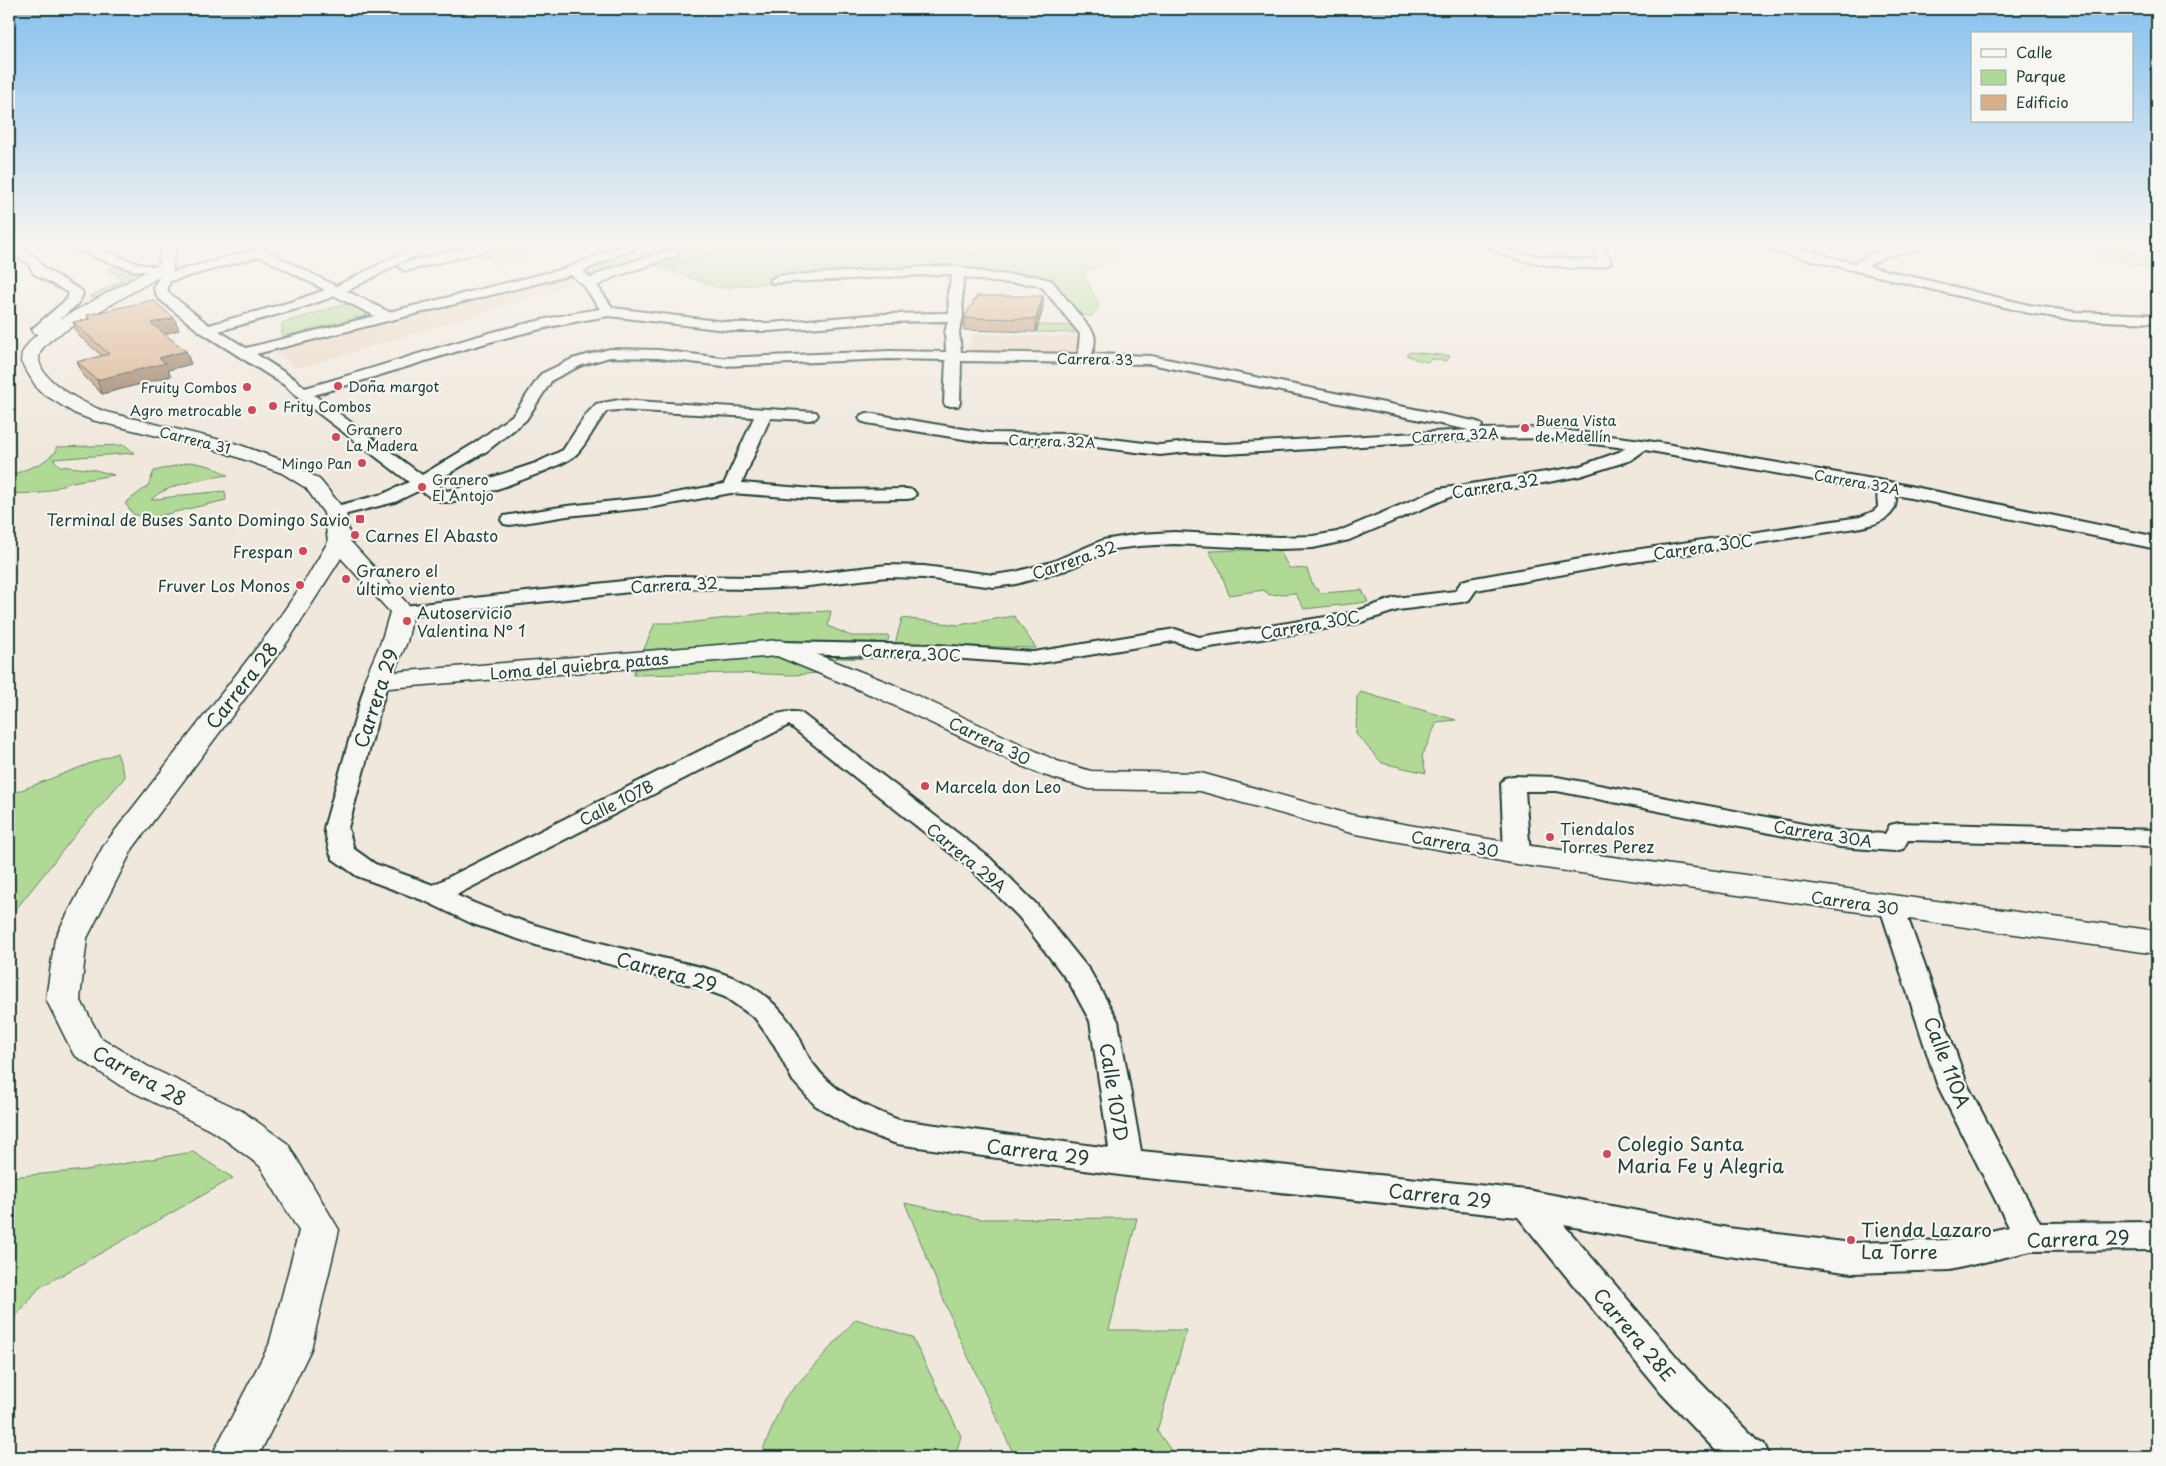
<svg xmlns="http://www.w3.org/2000/svg" width="2166" height="1466" font-family="'Playpen Sans',sans-serif">
<style>
.built{fill:#e9d7c4}
.green{fill:#b0d996;stroke:#688b65}
.lines{fill:none;stroke-linecap:round;stroke-linejoin:round}
.stream{stroke:#6598a8;stroke-width:5.5}
.street-casing{stroke:#1f3d34;stroke-width:4}
.secondary-casing{stroke:#1f3d34;stroke-width:3}
.street{fill:#f6f6f2;fill-rule:evenodd}
.secondary{fill:#f6f6f2;fill-rule:evenodd}
.wall{fill:#bb9677;stroke:#1f3d34}
.shaded-wall{fill:#987a61;stroke:#1f3d34}
.building{fill:#d9af8a;stroke:#1f3d34}
.poi-dot{fill:#d1495b;stroke:#f6f6f2;stroke-width:2}
.labels{text-anchor:middle;dominant-baseline:central;stroke-width:4.5;stroke-linejoin:round;paint-order:stroke}
.far-street-label{font-size:14px;fill:#1f3d34;stroke:#f6f6f2}
.far-poi-label{font-size:14px;fill:#1f3d34;stroke:#f6f6f2;text-anchor:start}
.street-label{font-size:16px;fill:#1f3d34;stroke:#f6f6f2}
.poi-label{font-size:16px;fill:#1f3d34;stroke:#f6f6f2;text-anchor:start}
.near-street-label{font-size:19px;fill:#1f3d34;stroke:#f6f6f2}
.near-poi-label{font-size:19px;fill:#1f3d34;stroke:#f6f6f2;text-anchor:start}
</style>
<rect width="100%" height="100%" fill="#f0e8dd"/>
<filter id="ink" filterUnits="userSpaceOnUse"><feTurbulence type="fractalNoise" baseFrequency=".02" numOctaves="2"/><feDisplacementMap in="SourceGraphic" scale="10" xChannelSelector="R" yChannelSelector="G"/><feConvolveMatrix kernelMatrix="1 2 1 2 8 2 1 2 1" color-interpolation-filters="sRGB"/></filter>
<g filter="url(#ink)">
<path class="built" d="M 559,277 L 574,285 L 299,368 L 272,351 Z
M 973,334 L 1080,336 L 1074,356 L 967,351 Z"/>
<path class="green" d="M 637,246 L 721,246 L 727,250 L 663,266 L 636,264 L 592,279 L 580,268 Z
M 747,246 L 1118,246 L 1128,249 L 1083,274 L 1099,306 L 1091,316 L 1072,313 L 1054,282 L 956,265 L 720,288 L 663,268 Z
M 2106,248 L 2157,258 L 2157,269 L 2097,257 Z
M 509,249 L 526,257 L 498,264 L 483,255 Z
M 122,265 L 151,271 L 102,299 L 89,297 L 123,280 L 108,269 Z
M 350,303 L 368,315 L 282,337 L 282,323 Z
M 1038,325 L 1076,326 L 1074,333 L 1036,332 Z
M 1410,352 L 1450,356 L 1447,361 L 1431,359 L 1428,362 L 1418,360 L 1406,355 Z
M 125,445 L 134,453 L 53,459 L 60,466 L 96,470 L 114,475 L 72,482 L 42,493 L 9,494 L 9,476 L 40,464 L 56,452 L 56,447 Z
M 191,462 L 210,466 L 228,475 C 206,479 165,484 151,500 L 183,495 L 225,491 L 226,500 L 150,518 L 133,514 L 125,503 L 148,486 L 154,471 Z
M 1279,549 L 1289,568 L 1307,569 L 1313,586 L 1322,593 L 1362,590 L 1368,602 L 1304,609 L 1295,593 L 1269,595 L 1264,590 L 1229,595 L 1220,570 L 1209,551 Z
M 831,611 L 828,626 L 851,636 L 889,636 L 884,659 L 836,658 L 832,672 L 793,675 L 736,673 L 633,675 L 655,623 L 687,623 L 766,613 Z
M 1014,616 L 1036,648 L 895,644 L 902,618 L 958,625 Z
M 1361,692 L 1456,720 L 1437,722 L 1422,756 L 1426,773 L 1382,763 L 1356,734 L 1357,697 Z
M 117,753 L 125,777 L 75,835 L 9,918 L 9,801 L 11,794 Z
M 193,1152 L 233,1178 L 39,1288 L 9,1325 L 9,1177 L 86,1170 Z
M 905,1203 L 980,1219 L 1137,1218 L 1109,1330 L 1187,1330 L 1157,1431 L 1176,1457 L 1015,1457 L 958,1335 Z
M 856,1319 L 912,1337 L 961,1436 L 955,1457 L 760,1457 L 784,1399 Z"/>
<g class="lines">
<path class="stream" d="M 780,247 L 782,246"/>
<g class="street-casing">
<path id="street" d="M 9,246 L 15,246 L 37,258 L 44,268 L 82,291 L 83,294 L 78,304 L 49,328 L 55,329 L 57,332 L 55,335 L 50,336 L 34,333 L 32,329 L 67,299 L 69,293 L 34,274 L 28,263 L 9,253 Z
M 71,246 L 90,246 L 139,264 L 159,267 L 165,263 L 173,268 L 173,272 L 261,248 L 336,286 L 417,246 L 433,246 L 347,291 L 389,312 L 567,268 L 621,246 L 639,246 L 583,271 L 591,278 L 604,271 L 668,250 L 676,250 L 678,253 L 676,256 L 614,277 L 597,286 L 613,308 L 734,323 L 770,323 L 884,314 L 949,313 L 948,293 L 952,275 L 943,274 L 772,283 L 770,280 L 777,276 L 943,266 L 959,267 L 992,274 L 1035,276 L 1052,281 L 1092,331 C 1097,338 1094,347 1092,354 L 1151,356 L 1474,421 L 1480,423 L 1482,426 L 1480,429 L 1545,428 L 1642,440 L 1885,481 L 2157,537 L 2157,549 L 1896,495 C 1898,517 1880,523 1862,527 L 1614,565 L 1476,590 L 1469,600 L 1462,602 L 1398,610 L 1355,624 L 1198,649 L 1174,641 L 1034,664 L 936,657 L 780,654 L 773,652 L 770,648 L 773,644 L 780,642 L 936,645 L 1034,652 L 1175,629 L 1199,637 L 1351,613 L 1395,598 L 1455,591 L 1462,581 L 1469,579 L 1614,553 L 1860,517 L 1874,511 L 1878,507 L 1877,491 L 1645,450 L 1631,460 L 1580,476 L 1522,487 L 1450,497 L 1349,540 L 1313,548 L 1279,549 L 1174,544 L 1140,546 L 1114,549 L 1066,570 L 1016,584 L 994,587 L 924,578 L 887,577 L 800,587 L 756,589 L 667,588 L 402,617 L 395,615 L 392,611 L 395,607 L 667,576 L 756,577 L 800,575 L 887,565 L 924,566 L 994,575 L 1015,572 L 1052,562 L 1103,540 L 1140,534 L 1174,532 L 1279,537 L 1313,536 L 1337,532 L 1439,489 L 1577,467 L 1619,452 L 1626,448 L 1545,438 L 1480,439 L 1226,454 L 1187,452 L 1160,455 L 1072,444 L 988,443 L 867,423 L 861,421 L 859,418 L 861,415 L 867,413 L 988,433 L 1072,434 L 1160,445 L 1187,442 L 1226,444 L 1469,430 L 1151,364 L 961,361 L 960,403 L 958,406 L 946,406 L 944,403 L 946,360 L 889,359 L 722,366 L 659,358 L 610,357 L 582,365 L 552,380 L 526,420 L 487,451 L 433,483 L 447,491 L 457,489 L 536,463 L 563,450 L 586,415 L 596,404 L 619,400 L 816,412 L 818,415 L 816,418 L 810,420 L 770,418 L 742,483 L 826,490 L 907,489 L 913,490 L 916,494 L 913,498 L 907,499 L 826,500 L 731,493 L 654,507 L 567,516 L 510,525 L 504,524 L 501,520 L 504,516 L 510,515 L 567,506 L 654,497 L 724,484 L 754,417 L 619,410 L 607,411 C 597,422 583,451 573,457 C 557,469 461,504 444,502 C 435,501 427,495 420,490 L 395,502 L 335,517 L 329,516 L 326,512 L 329,508 L 383,494 L 409,482 L 297,397 L 286,386 L 199,331 L 158,298 L 153,287 L 159,278 L 160,273 L 132,270 L 73,249 ZM 260,256 L 325,290 L 294,301 L 209,325 L 169,293 L 167,287 L 171,281 ZM 571,275 L 583,285 L 600,309 C 499,324 403,361 305,388 L 296,380 L 256,354 ZM 964,277 L 992,282 L 1034,284 L 1042,287 L 1080,334 L 1078,354 L 961,352 L 959,332 L 963,317 L 962,293 ZM 335,296 L 375,316 L 246,348 L 219,331 L 304,307 ZM 609,316 L 734,331 L 770,331 L 884,322 L 948,321 L 945,332 L 946,352 L 889,351 L 722,358 L 659,350 L 610,349 L 572,359 L 541,374 L 514,414 L 475,443 L 422,475 L 314,395 C 412,367 507,331 609,316 Z
M 473,246 L 495,246 L 493,249 L 405,271 L 399,267 L 400,264 Z
M 1488,246 C 1505,246 1514,252 1530,255 C 1553,258 1575,260 1598,260 L 1592,246 L 1604,246 L 1611,262 C 1599,277 1501,261 1488,246 Z
M 1764,246 L 1787,246 L 1854,263 L 1882,249 L 1897,246 L 1923,246 L 1921,249 L 1886,256 L 1868,266 L 2029,305 L 2075,312 L 2157,315 L 2157,323 L 2075,320 L 2029,313 L 1766,249 Z
M 377,675 L 385,676 L 388,681 L 348,828 L 354,849 L 375,864 L 433,885 L 763,719 C 775,714 788,710 801,713 L 990,858 L 1037,905 L 1090,971 L 1118,1021 L 1141,1151 L 1527,1190 L 1728,1228 L 1852,1243 L 1950,1240 L 2009,1227 L 1937,1084 L 1880,908 L 1884,902 L 1893,899 L 1902,902 L 1967,1084 L 2040,1223 L 2157,1222 L 2157,1250 L 2031,1251 L 1950,1270 L 1852,1273 L 1728,1256 L 1564,1225 L 1687,1369 L 1756,1439 L 1764,1444 L 1770,1457 L 1722,1457 L 1661,1393 L 1518,1217 L 1127,1176 L 897,1144 L 854,1129 L 815,1105 L 793,1081 L 775,1046 L 755,1018 L 725,997 L 695,986 L 539,946 L 473,924 L 425,901 L 357,876 L 333,859 L 330,853 L 324,828 L 366,681 L 369,676 ZM 789,725 L 972,870 L 1019,917 L 1070,984 L 1090,1021 L 1109,1148 L 899,1120 C 868,1108 834,1093 814,1065 C 807,1057 803,1045 798,1035 C 786,1014 767,994 745,983 C 716,968 681,963 650,955 C 584,939 518,924 456,895 Z
M 1513,776 L 1557,777 L 1840,831 L 1885,834 L 1890,825 L 1899,823 L 2157,830 L 2157,846 L 1908,840 L 1903,849 L 1894,851 L 1840,847 L 1557,791 L 1525,791 L 1530,854 L 1526,860 L 1517,862 L 1508,860 L 1504,854 L 1501,783 L 1505,778 Z"/>
</g>
<g class="secondary-casing">
<path id="secondary" d="M 162,246 L 177,246 L 171,270 L 56,336 C 51,340 42,346 40,353 C 31,378 87,405 106,412 L 237,444 L 296,465 L 320,480 L 346,512 L 350,541 L 414,611 L 407,642 L 394,672 L 780,640 L 892,684 L 1057,761 L 1091,771 L 1201,773 L 1352,815 L 1517,844 L 2157,931 L 2157,954 L 1517,864 L 1351,833 L 1200,791 L 1089,789 L 1037,773 L 874,696 L 777,656 L 377,689 L 368,687 L 364,681 L 381,642 L 390,612 L 341,558 L 288,641 L 133,848 L 87,938 L 80,999 L 100,1037 L 147,1066 L 242,1111 L 288,1144 L 339,1230 L 311,1349 L 258,1457 L 211,1457 L 269,1345 L 299,1231 L 260,1166 L 216,1133 L 121,1086 L 74,1055 L 46,999 L 55,938 L 104,845 L 270,631 L 308,576 L 328,542 L 324,513 L 306,488 L 282,473 L 223,452 L 92,420 L 74,413 L 39,391 L 21,362 L 22,353 L 30,341 L 44,328 L 158,265 Z"/>
</g>
<use href="#street" class="street"/>
<use href="#secondary" class="secondary"/>
</g>
<path class="wall" d="M 956,246 L 989,246 L 989,250 Z
M 1043,308 L 1036,332 L 964,330 L 964,318 Z
M 87,315 L 174,318 L 179,330 L 164,334 L 186,351 L 191,364 L 168,370 L 171,376 L 102,394 L 83,375 L 77,362 L 102,356 L 78,335 L 73,322 L 89,319 Z"/>
<path class="shaded-wall" d="M 1043,296 L 1043,308 L 1036,332 L 1036,319 Z
M 174,318 L 179,330 L 156,336 L 151,323 Z
M 186,351 L 191,364 L 168,370 L 171,376 L 102,394 L 97,380 L 159,358 Z"/>
<path class="building" d="M 977,296 L 1043,296 L 1036,319 L 964,318 Z
M 153,300 L 174,318 L 151,323 L 186,351 L 159,358 L 166,363 L 97,380 L 77,362 L 109,354 L 73,322 L 90,319 L 87,315 Z"/>
</g>
<linearGradient id="sky" x2="0" y2="1"><stop stop-color="#86c1ee"/><stop offset="0.54" stop-color="#f8f5f0"/><stop offset="1" stop-color="#f8f5f0" stop-opacity="0"/></linearGradient>
<rect width="2166" height="452" fill="url(#sky)"/>
<g class="poi-dot">
<circle cx="338" cy="386" r="5"/>
<circle cx="247" cy="387" r="5"/>
<circle cx="273" cy="406" r="5"/>
<circle cx="252" cy="410" r="5"/>
<circle cx="1525" cy="428" r="5"/>
<circle cx="336" cy="437" r="5"/>
<circle cx="362" cy="463" r="5"/>
<circle cx="422" cy="487" r="5"/>
<rect x="355" y="514" width="10" height="10" rx="2.5"/>
<circle cx="355" cy="535" r="5"/>
<circle cx="303" cy="551" r="5"/>
<circle cx="346" cy="579" r="5"/>
<circle cx="300" cy="585" r="5"/>
<circle cx="407" cy="621" r="5"/>
<circle cx="925" cy="786" r="5"/>
<circle cx="1550" cy="837" r="5"/>
<circle cx="1607" cy="1154" r="5"/>
<circle cx="1851" cy="1240" r="5"/>
</g>
<g class="labels">
<g class="far-street-label">
<text transform="translate(1095 359) rotate(1)">Carrera 33</text>
<text transform="translate(1455 435) rotate(-3)">Carrera 32A</text>
<text transform="translate(195 440) rotate(14)">Carrera 31</text>
<text transform="translate(1052 441) rotate(2)">Carrera 32A</text>
<text transform="translate(1857 482) rotate(10)">Carrera 32A</text>
</g>
<g class="far-poi-label">
<text x="348" y="386">Doña margot</text>
<text x="237" y="387" text-anchor="end">Fruity Combos</text>
<text x="283" y="406">Frity Combos</text>
<text x="242" y="410" text-anchor="end">Agro metrocable</text>
<text x="1535" y="420">Buena Vista<tspan x="1535" dy="16">de Medellín</tspan></text>
<text x="346" y="429">Granero<tspan x="346" dy="16">La Madera</tspan></text>
<text x="352" y="463" text-anchor="end">Mingo Pan</text>
<text x="432" y="479">Granero<tspan x="432" dy="16">El Antojo</tspan></text>
</g>
<g class="street-label">
<text transform="translate(1495 485) rotate(-9)">Carrera 32</text>
<text transform="translate(1703 546) rotate(-8)">Carrera 30C</text>
<text transform="translate(1074 559) rotate(-19)">Carrera 32</text>
<text transform="translate(674 584) rotate(-3)">Carrera 32</text>
<text transform="translate(1310 624) rotate(-10)">Carrera 30C</text>
<text transform="translate(911 652) rotate(3)">Carrera 30C</text>
<text transform="translate(579 665) rotate(-5)">Loma del quiebra patas</text>
<text transform="translate(990 740) rotate(26)">Carrera 30</text>
<text transform="translate(616 802) rotate(-27)">Calle 107B</text>
<text transform="translate(1823 833) rotate(9)">Carrera 30A</text>
<text transform="translate(1455 843) rotate(10)">Carrera 30</text>
<text transform="translate(967 857) rotate(40)">Carrera 29A</text>
<text transform="translate(1855 902) rotate(8)">Carrera 30</text>
</g>
<g class="poi-label">
<text x="350" y="519" text-anchor="end">Terminal de Buses Santo Domingo Savio</text>
<text x="365" y="535">Carnes El Abasto</text>
<text x="293" y="551" text-anchor="end">Frespan</text>
<text x="356" y="570">Granero el<tspan x="356" dy="18">último viento</tspan></text>
<text x="290" y="585" text-anchor="end">Fruver Los Monos</text>
<text x="417" y="612">Autoservicio<tspan x="417" dy="18">Valentina N° 1</tspan></text>
<text x="935" y="786">Marcela don Leo</text>
<text x="1560" y="828">Tiendalos<tspan x="1560" dy="18">Torres Perez</tspan></text>
</g>
<g class="near-street-label">
<text transform="translate(241 685) rotate(-52)">Carrera 28</text>
<text transform="translate(375 698) rotate(-72)">Carrera 29</text>
<text transform="translate(667 971) rotate(15)">Carrera 29</text>
<text transform="translate(1948 1062) rotate(69)">Calle 110A</text>
<text transform="translate(140 1075) rotate(29)">Carrera 28</text>
<text transform="translate(1115 1092) rotate(81)">Calle 107D</text>
<text transform="translate(1038 1151) rotate(7)">Carrera 29</text>
<text transform="translate(1440 1195) rotate(6)">Carrera 29</text>
<text transform="translate(2078 1238) rotate(-2)">Carrera 29</text>
<text transform="translate(1635 1334) rotate(50)">Carrera 28E</text>
</g>
<g class="near-poi-label">
<text x="1617" y="1143">Colegio Santa<tspan x="1617" dy="22">Maria Fe y Alegria</tspan></text>
<text x="1861" y="1229">Tienda Lazaro<tspan x="1861" dy="22">La Torre</tspan></text>
</g>
</g>
<rect width="2166" height="1466" fill="none" stroke="#f6f6f2" stroke-width="30"/>
<rect x="15" y="15" width="2136" height="1436" fill="none" stroke="#1f3d34" stroke-width="2" filter="url(#ink)"/>
<rect x="1971" y="32" width="162" height="90" fill="#f6f6f2" stroke="#a0aca6"/>
<rect x="1981" y="49" width="25" height="8" fill="#f6f6f2" stroke="#a0aca6"/>
<text x="2016" y="58" font-size="15" fill="#1f3d34">Calle</text>
<rect x="1981" y="70" width="25" height="15" fill="#b0d996" stroke="#a0aca6"/>
<text x="2016" y="82" font-size="15" fill="#1f3d34">Parque</text>
<rect x="1981" y="95" width="25" height="15" fill="#d9af8a" stroke="#a0aca6"/>
<text x="2016" y="108" font-size="15" fill="#1f3d34">Edificio</text>
</svg>
